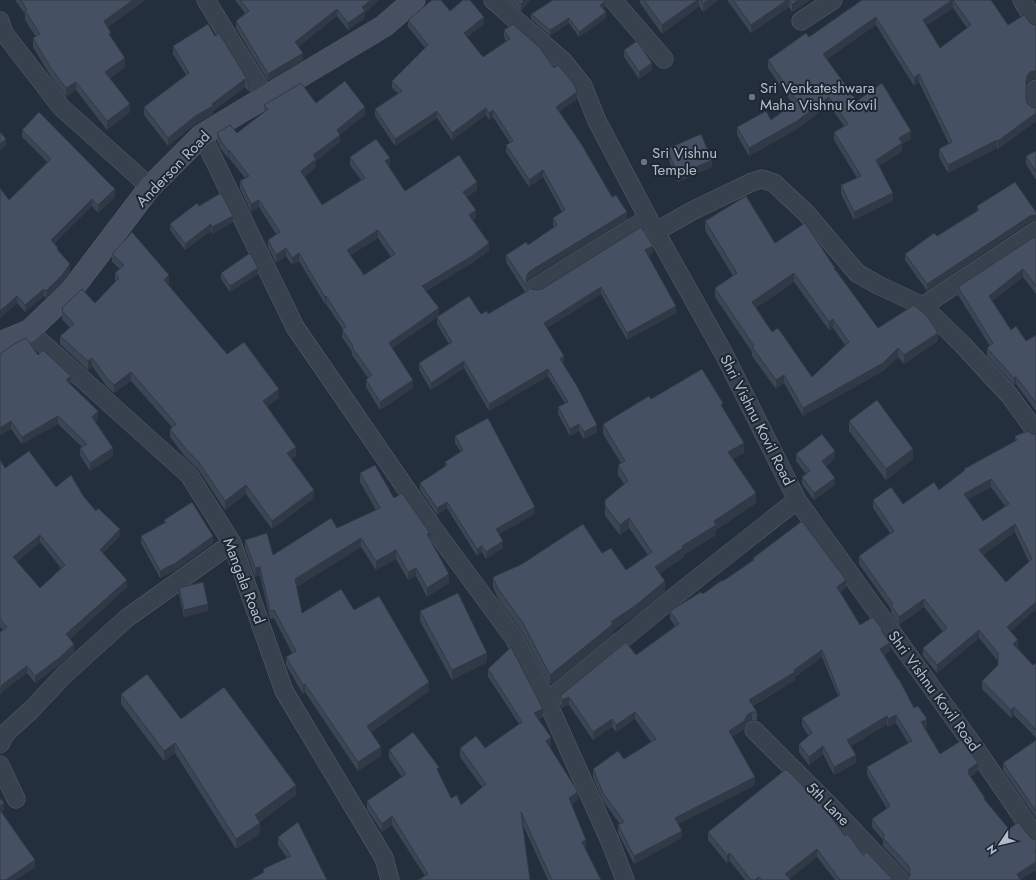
<svg xmlns="http://www.w3.org/2000/svg" width="1036" height="880" font-family="Jost,sans-serif">
<style>
.lines{fill:none;stroke-linecap:round;stroke-linejoin:round}
.street-casing{stroke:#565f6c;stroke-width:19}
.secondary-casing{stroke:#565f6c;stroke-width:23}
.street{stroke:#38414e;stroke-width:18}
.secondary{stroke:#465061;stroke-width:22}
.wall{fill:#3b4654;fill-rule:evenodd}
.shaded-wall{fill:#303945}
.building{fill:#455162;stroke:#303945;fill-rule:evenodd}
.worship-dot{fill:#6b7280;stroke:#1d2633;stroke-width:1.5}
.labels{text-anchor:middle;dominant-baseline:central;stroke-width:4;stroke-linejoin:round;paint-order:stroke}
.poi-label{font-size:15px;fill:#b4bcc9;stroke:#1d2633;text-anchor:start}
.street-label{font-size:15px;fill:#b4bcc9;stroke:#1d2633}
</style>
<rect width="100%" height="100%" fill="#242f3e"/>
<g class="lines">
<g class="street-casing">
<path id="street" d="M 206,0 L 265,96
M 493,0 L 563,61 L 583,86 L 597,121 L 648,218 L 724,354 L 797,500 L 978,752 L 1036,837
M 613,0 L 664,59
M 1022,0 L 1036,23
M 0,21 L 4,33 L 61,107 L 150,187
M 801,21 L 833,0
M 1036,89 L 1036,106
M 202,135 L 295,327 L 431,525 L 514,638 L 547,701
M 655,232 L 692,211 L 752,182 L 762,179 L 774,183 L 806,213 L 857,273 L 878,285 L 923,306 L 962,344 L 1010,396 L 1036,432
M 536,287 L 648,218
M 923,306 L 1036,231
M 29,331 L 189,475 L 232,543 L 284,691 L 384,858 L 390,880
M 754,730 L 835,811 L 900,880
M 0,744 L 6,733 L 31,710 L 65,674 L 127,618 L 232,543
M 0,765 L 16,799
M 625,880 L 610,841 L 547,701 L 679,593 L 797,500"/>
</g>
<g class="secondary-casing">
<path id="secondary" d="M 0,343 L 29,331 L 71,291 L 150,187 L 202,135 L 384,26 L 414,0"/>
</g>
<use href="#street" class="street"/>
<use href="#secondary" class="secondary"/>
</g>
<path class="wall" d="M 15,0 L 145,0 L 108,27 L 111,38 L 125,67 L 110,78 L 130,112 L 107,130 L 76,90 L 66,97 L 51,77 L 33,47 L 33,38 L 36,37 L 25,20 L 25,14 Z
M 235,0 L 379,0 L 365,13 L 365,18 L 348,30 L 337,16 L 298,47 L 303,60 L 268,81 L 236,28 L 236,21 L 245,13 Z
M 508,0 L 530,0 L 521,11 Z
M 640,0 L 718,0 L 703,12 L 699,6 L 662,34 L 640,3 Z
M 727,0 L 810,0 L 792,12 L 789,7 L 751,33 Z
M 862,0 L 991,0 L 1030,80 L 1027,84 L 1026,89 L 1026,98 L 1027,103 L 1031,107 L 1036,108 L 1036,121 L 998,149 L 997,148 L 948,173 L 939,157 L 939,149 L 949,144 L 919,82 L 914,86 L 876,25 L 827,59 L 857,101 L 911,139 L 902,144 L 902,151 L 879,166 L 893,201 L 854,220 L 841,194 L 841,185 L 857,178 L 834,140 L 834,132 L 844,126 L 829,105 L 797,129 L 749,156 L 737,135 L 737,127 L 771,120 L 793,104 L 768,68 L 768,60 L 809,37 ZM 953,8 L 967,28 L 940,48 L 926,25 Z
M 605,7 L 603,9 L 606,18 L 579,37 L 569,23 L 550,36 L 531,19 L 531,14 Z
M 450,11 L 484,24 L 467,37 L 483,57 L 506,41 L 504,37 L 504,30 L 577,99 L 559,112 L 612,197 L 627,219 L 530,278 L 527,282 L 527,285 L 531,289 L 537,290 L 653,253 L 648,256 L 676,313 L 627,340 L 601,294 L 547,328 L 564,363 L 563,364 L 597,432 L 584,439 L 579,431 L 570,436 L 558,414 L 558,407 L 565,403 L 548,376 L 489,411 L 464,368 L 431,390 L 419,370 L 419,363 L 449,344 L 437,324 L 437,317 L 392,348 L 413,388 L 380,410 L 366,387 L 366,380 L 368,378 L 352,355 L 352,352 L 342,337 L 343,329 L 326,304 L 325,304 L 299,261 L 292,265 L 286,256 L 276,263 L 268,247 L 268,240 L 276,234 L 259,207 L 251,212 L 240,189 L 240,181 L 245,178 L 229,158 L 228,158 L 221,149 L 217,141 L 217,133 L 237,133 L 264,112 L 264,105 L 316,103 L 365,115 L 340,134 L 340,142 L 316,161 L 316,167 L 304,177 L 322,205 L 361,180 L 350,165 L 350,157 L 390,165 L 389,166 L 405,191 L 477,190 L 467,197 L 476,218 L 473,220 L 489,251 L 472,263 L 426,291 L 439,316 L 488,314 L 525,292 L 506,262 L 506,255 L 528,245 L 554,227 L 553,225 L 553,218 L 562,212 L 543,177 L 529,187 L 506,152 L 506,145 L 510,143 L 493,117 L 489,120 L 486,115 L 452,140 L 437,118 L 395,146 L 375,116 L 375,109 L 398,93 L 392,88 L 392,81 L 425,48 L 408,27 L 408,20 ZM 378,238 L 391,257 L 364,275 L 350,255 Z
M 215,36 L 250,84 L 250,92 L 249,92 L 245,87 L 213,111 L 213,114 L 195,124 L 168,146 L 144,115 L 144,107 L 186,75 L 173,54 L 173,46 Z
M 624,50 L 652,70 L 639,79 L 624,57 Z
M 22,130 L 115,197 L 98,213 L 92,206 L 54,243 L 70,272 L 62,283 L 46,298 L 44,296 L 25,312 L 17,303 L 0,318 L 0,188 L 9,200 L 47,162 L 22,137 Z
M 667,149 L 712,167 L 678,182 L 667,156 Z
M 1036,151 L 1036,180 L 1026,164 L 1026,156 Z
M 199,206 L 233,222 L 212,234 L 211,231 L 185,250 L 170,230 L 170,224 Z
M 977,206 L 1036,215 L 1036,221 L 1030,222 L 927,291 L 905,260 L 905,254 L 937,236 L 977,211 Z
M 705,221 L 775,243 L 835,270 L 878,328 L 938,341 L 904,364 L 898,357 L 883,371 L 803,416 L 784,383 L 776,389 L 752,356 L 752,352 L 715,297 L 715,288 L 733,276 L 705,230 ZM 794,282 L 829,330 L 833,328 L 845,345 L 812,377 L 772,332 L 756,308 Z
M 1036,239 L 1036,294 L 1023,277 L 992,301 L 1011,330 L 1026,341 L 1036,335 L 1036,411 L 1016,384 L 1014,385 L 987,356 L 987,348 L 990,346 L 958,295 L 958,287 Z
M 112,254 L 169,283 L 168,284 L 227,354 L 279,398 L 267,406 L 296,456 L 291,459 L 314,498 L 272,529 L 246,494 L 225,510 L 198,469 L 186,458 L 170,437 L 170,429 L 172,427 L 131,381 L 114,393 L 107,387 L 92,366 L 88,370 L 60,344 L 60,336 L 70,328 L 62,319 L 62,308 L 95,303 L 115,282 L 115,273 L 120,269 L 112,262 Z
M 221,273 L 258,274 L 230,292 L 221,279 Z
M 0,354 L 38,355 L 71,383 L 70,384 L 98,419 L 95,421 L 113,456 L 90,471 L 80,455 L 80,448 L 82,447 L 58,424 L 22,444 L 11,429 L 0,435 Z
M 651,399 L 723,408 L 744,453 L 733,459 L 756,503 L 716,530 L 716,535 L 684,555 L 684,557 L 659,574 L 665,591 L 636,615 L 613,631 L 613,634 L 550,685 L 523,633 L 498,599 L 493,587 L 493,577 L 602,553 L 626,570 L 648,555 L 629,528 L 620,535 L 605,516 L 605,500 L 624,484 L 618,475 L 618,465 L 621,463 L 603,434 L 603,424 Z
M 849,421 L 913,459 L 886,480 L 849,431 Z
M 1028,431 L 1036,609 L 1010,631 L 1018,648 L 1033,665 L 1036,663 L 1036,738 L 1014,715 L 1011,718 L 982,689 L 982,681 L 998,665 L 998,661 L 979,638 L 937,673 L 923,656 L 923,648 L 943,632 L 924,607 L 899,625 L 891,613 L 891,609 L 859,564 L 859,556 L 890,533 L 873,508 L 873,500 L 903,504 L 939,490 L 964,471 L 964,469 L 1015,441 L 1015,436 ZM 991,487 L 1005,506 L 983,521 L 968,499 ZM 1015,532 L 1029,562 L 1006,582 L 983,555 Z
M 455,436 L 535,514 L 499,534 L 503,548 L 486,559 L 482,552 L 477,556 L 447,508 L 437,515 L 420,490 L 420,483 L 445,467 L 445,462 L 461,452 L 455,443 Z
M 796,454 L 835,458 L 826,466 L 835,485 L 814,500 L 802,484 L 802,477 L 806,474 L 796,461 Z
M 0,460 L 5,468 L 56,487 L 84,497 L 96,511 L 120,536 L 103,553 L 127,587 L 70,639 L 74,652 L 59,665 L 35,683 L 27,673 L 3,691 L 3,630 L 0,627 ZM 40,542 L 61,568 L 40,588 L 17,562 Z
M 360,473 L 394,498 L 430,539 L 449,583 L 427,597 L 416,576 L 408,580 L 396,559 L 376,570 L 361,547 L 297,587 L 302,613 L 354,610 L 429,691 L 371,732 L 381,756 L 358,771 L 305,692 L 303,694 L 286,665 L 286,657 L 292,653 L 274,618 L 270,619 L 260,575 L 255,577 L 245,548 L 245,540 L 273,555 L 337,528 L 376,510 L 360,482 Z
M 164,520 L 213,543 L 173,572 L 173,571 L 160,578 L 141,543 L 141,536 L 164,523 Z
M 753,558 L 846,588 L 840,592 L 860,625 L 882,631 L 890,651 L 884,654 L 914,708 L 927,727 L 925,728 L 940,754 L 978,771 L 970,777 L 985,800 L 1009,829 L 1031,838 L 1036,840 L 1036,870 L 1020,880 L 907,880 L 909,876 L 908,873 L 883,846 L 883,840 L 872,827 L 872,819 L 887,809 L 867,775 L 867,767 L 908,743 L 896,723 L 888,727 L 887,724 L 851,746 L 856,763 L 834,775 L 823,754 L 809,765 L 799,752 L 799,744 L 809,736 L 802,726 L 802,718 L 838,696 L 822,657 L 795,677 L 795,680 L 753,706 L 757,712 L 757,720 L 752,720 L 747,722 L 744,729 L 732,737 L 755,785 L 678,824 L 682,838 L 634,864 L 618,833 L 618,825 L 620,824 L 603,801 L 593,777 L 593,769 L 624,759 L 651,742 L 635,719 L 616,732 L 612,727 L 593,740 L 569,705 L 562,708 L 560,704 L 560,696 L 636,655 L 675,626 L 670,619 L 670,611 L 703,594 L 723,581 L 753,560 Z
M 179,588 L 208,611 L 184,617 L 179,595 Z
M 420,611 L 487,662 L 452,680 L 420,621 Z
M 488,669 L 543,717 L 538,719 L 551,746 L 549,746 L 578,800 L 572,804 L 586,848 L 585,848 L 601,880 L 548,880 L 522,823 L 425,876 L 392,825 L 382,832 L 367,809 L 367,801 L 402,777 L 389,758 L 389,750 L 439,773 L 451,798 L 461,805 L 482,787 L 460,757 L 460,748 L 485,748 L 519,724 L 488,677 Z
M 121,694 L 181,719 L 296,795 L 259,822 L 260,834 L 236,849 L 175,753 L 164,761 L 121,704 Z
M 1036,740 L 1036,818 L 1003,770 L 1003,763 Z
M 708,832 L 845,836 L 863,855 L 893,880 L 835,880 L 817,857 L 789,879 L 791,880 L 745,880 L 730,861 L 727,863 L 708,840 Z
M 278,837 L 327,880 L 263,872 L 263,869 L 287,858 L 278,845 Z"/>
<path class="shaded-wall" d="M 133,0 L 145,0 L 104,30 L 104,21 Z
M 371,0 L 379,0 L 365,13 L 365,18 L 348,30 L 348,23 L 362,7 Z
M 524,0 L 530,0 L 521,11 L 521,4 Z
M 697,0 L 699,0 L 699,6 L 662,34 L 662,25 Z
M 708,0 L 718,0 L 703,12 L 703,4 Z
M 787,0 L 789,0 L 789,7 L 751,33 L 751,25 Z
M 799,0 L 810,0 L 792,12 L 792,4 Z
M 952,0 L 953,0 L 953,8 L 923,28 L 923,20 Z
M 605,2 L 605,7 L 600,10 L 600,5 Z
M 337,9 L 337,16 L 295,50 L 295,42 Z
M 606,12 L 606,18 L 579,37 L 579,32 Z
M 484,17 L 484,24 L 464,40 L 464,33 Z
M 876,17 L 876,25 L 823,62 L 823,54 Z
M 569,18 L 569,23 L 550,36 L 550,30 Z
M 303,53 L 303,60 L 268,81 L 268,74 Z
M 125,58 L 125,67 L 105,81 L 105,72 Z
M 652,63 L 652,70 L 639,79 L 639,72 Z
M 1036,71 L 1036,79 L 1030,80 L 1027,84 L 1026,89 L 1026,81 L 1027,76 L 1030,72 Z
M 919,74 L 919,82 L 914,86 L 914,78 Z
M 245,79 L 245,87 L 213,111 L 213,114 L 195,124 L 168,146 L 168,138 Z
M 76,82 L 76,90 L 66,97 L 66,88 Z
M 249,84 L 250,84 L 250,92 L 249,92 Z
M 577,92 L 577,99 L 556,114 L 556,107 Z
M 829,97 L 829,105 L 797,129 L 749,156 L 749,148 Z
M 130,104 L 130,112 L 107,130 L 107,121 Z
M 365,107 L 365,115 L 337,137 L 337,130 Z
M 486,108 L 486,115 L 452,140 L 452,133 Z
M 493,110 L 493,117 L 489,120 L 489,113 Z
M 437,111 L 437,118 L 395,146 L 395,139 Z
M 1036,113 L 1036,121 L 998,149 L 998,141 Z
M 911,131 L 911,139 L 902,144 L 902,151 L 876,168 L 876,160 L 899,138 Z
M 340,135 L 340,142 L 316,161 L 316,167 L 301,179 L 301,171 L 313,155 Z
M 6,139 L 6,146 L 0,150 L 0,144 Z
M 997,140 L 997,148 L 948,173 L 948,165 Z
M 229,150 L 229,158 L 228,158 L 228,151 Z
M 390,158 L 390,165 L 385,168 L 385,161 Z
M 712,160 L 712,167 L 678,182 L 678,175 Z
M 543,170 L 543,177 L 529,187 L 529,180 Z
M 477,182 L 477,190 L 463,199 L 463,192 Z
M 115,189 L 115,197 L 98,213 L 98,205 Z
M 893,193 L 893,201 L 854,220 L 854,212 Z
M 92,199 L 92,206 L 51,247 L 51,240 Z
M 259,200 L 259,207 L 251,212 L 251,204 Z
M 476,210 L 476,218 L 469,223 L 469,215 Z
M 627,212 L 627,219 L 530,278 L 527,282 L 526,285 L 526,280 L 527,275 L 530,271 Z
M 1036,215 L 1036,221 L 1030,222 L 927,291 L 927,284 L 1030,216 Z
M 233,216 L 233,222 L 212,234 L 212,227 Z
M 211,224 L 211,231 L 185,250 L 185,244 Z
M 378,230 L 378,238 L 347,258 L 347,250 Z
M 489,243 L 489,251 L 472,263 L 422,293 L 422,286 Z
M 653,246 L 653,253 L 645,257 L 645,250 Z
M 286,248 L 286,256 L 276,263 L 276,255 Z
M 299,253 L 299,261 L 292,265 L 292,258 Z
M 70,264 L 70,272 L 62,283 L 46,298 L 46,291 Z
M 258,268 L 258,274 L 230,292 L 230,286 Z
M 1023,269 L 1023,277 L 989,304 L 989,296 Z
M 794,273 L 794,282 L 752,311 L 752,302 Z
M 169,275 L 169,283 L 164,288 L 164,280 Z
M 601,287 L 601,294 L 544,330 L 544,323 Z
M 44,289 L 44,296 L 25,312 L 25,305 Z
M 17,296 L 17,303 L 0,318 L 0,311 Z
M 326,296 L 326,304 L 325,304 L 325,297 Z
M 676,306 L 676,313 L 627,340 L 627,333 Z
M 439,308 L 439,316 L 389,351 L 389,343 Z
M 833,319 L 833,328 L 829,330 L 829,322 Z
M 938,333 L 938,341 L 904,364 L 904,355 Z
M 898,348 L 898,357 L 883,371 L 803,416 L 803,408 Z
M 564,356 L 564,363 L 560,366 L 560,359 Z
M 92,358 L 92,366 L 88,370 L 88,361 Z
M 464,361 L 464,368 L 431,390 L 431,383 Z
M 548,369 L 548,376 L 489,411 L 489,404 Z
M 131,372 L 131,381 L 114,393 L 114,385 Z
M 784,375 L 784,383 L 776,389 L 776,380 Z
M 71,376 L 71,383 L 66,387 L 66,380 Z
M 1016,377 L 1016,384 L 1014,385 L 1014,378 Z
M 413,380 L 413,388 L 380,410 L 380,402 Z
M 279,389 L 279,398 L 263,409 L 263,401 Z
M 98,411 L 98,419 L 92,424 L 92,417 Z
M 58,416 L 58,424 L 22,444 L 22,437 Z
M 11,421 L 11,429 L 0,435 L 0,428 Z
M 579,424 L 579,431 L 570,436 L 570,429 Z
M 597,425 L 597,432 L 584,439 L 584,432 Z
M 744,443 L 744,453 L 728,462 L 728,452 Z
M 296,447 L 296,456 L 287,462 L 287,453 Z
M 113,448 L 113,456 L 90,471 L 90,463 Z
M 913,449 L 913,459 L 886,480 L 886,469 Z
M 835,451 L 835,458 L 822,468 L 822,461 Z
M 835,478 L 835,485 L 814,500 L 814,493 Z
M 991,479 L 991,487 L 964,502 L 964,494 Z
M 246,485 L 246,494 L 225,510 L 225,501 Z
M 314,490 L 314,498 L 272,529 L 272,521 Z
M 756,493 L 756,503 L 716,530 L 716,535 L 684,555 L 684,557 L 655,577 L 655,567 L 714,521 Z
M 447,502 L 447,508 L 437,515 L 437,508 Z
M 535,507 L 535,514 L 496,536 L 496,529 Z
M 629,518 L 629,528 L 620,535 L 620,525 Z
M 1015,524 L 1015,532 L 979,558 L 979,550 Z
M 120,529 L 120,536 L 100,557 L 100,550 Z
M 430,533 L 430,541 L 427,534 Z
M 40,535 L 40,542 L 13,565 L 13,557 Z
M 213,536 L 213,543 L 173,572 L 173,565 Z
M 361,538 L 361,547 L 295,588 L 295,579 Z
M 503,541 L 503,548 L 486,559 L 486,552 Z
M 482,546 L 482,552 L 477,556 L 477,549 Z
M 396,550 L 396,559 L 376,570 L 376,561 Z
M 173,564 L 173,571 L 160,578 L 160,571 Z
M 260,567 L 260,575 L 255,577 L 255,568 Z
M 416,568 L 416,576 L 408,580 L 408,572 Z
M 449,574 L 449,583 L 427,597 L 427,588 Z
M 127,580 L 127,587 L 66,642 L 66,634 Z
M 846,580 L 846,588 L 837,595 L 837,587 Z
M 665,581 L 665,591 L 636,615 L 613,631 L 613,634 L 550,685 L 550,675 L 611,622 Z
M 924,599 L 924,607 L 899,625 L 899,617 Z
M 1036,602 L 1036,609 L 1007,635 L 1007,627 Z
M 208,604 L 208,611 L 184,617 L 184,610 Z
M 979,630 L 979,638 L 937,673 L 937,665 Z
M 1018,640 L 1018,648 L 1013,644 Z
M 890,643 L 890,651 L 880,657 L 880,649 Z
M 74,644 L 74,652 L 59,665 L 35,683 L 35,676 Z
M 822,650 L 822,657 L 795,677 L 795,680 L 749,708 L 749,700 Z
M 487,653 L 487,662 L 452,680 L 452,670 Z
M 27,666 L 27,673 L 3,691 L 0,696 L 0,689 L 3,684 Z
M 429,682 L 429,691 L 367,734 L 367,726 Z
M 305,684 L 305,692 L 303,694 L 303,685 Z
M 569,697 L 569,705 L 562,708 L 562,700 Z
M 1014,707 L 1014,715 L 1011,718 L 1011,710 Z
M 543,709 L 543,717 L 534,721 L 534,713 Z
M 635,712 L 635,719 L 616,732 L 616,725 Z
M 752,712 L 752,720 L 747,722 L 744,729 L 729,739 L 729,731 L 747,715 Z
M 896,715 L 896,723 L 888,727 L 888,719 Z
M 887,716 L 887,724 L 847,748 L 847,740 Z
M 612,719 L 612,727 L 593,740 L 593,732 Z
M 927,719 L 927,727 L 921,730 L 921,722 Z
M 551,737 L 551,746 L 546,749 L 546,741 Z
M 175,743 L 175,753 L 164,761 L 164,751 Z
M 823,746 L 823,754 L 809,765 L 809,757 Z
M 381,747 L 381,756 L 358,771 L 358,762 Z
M 856,755 L 856,763 L 834,775 L 834,767 Z
M 978,763 L 978,771 L 969,777 L 968,781 L 968,770 Z
M 755,777 L 755,785 L 675,826 L 675,818 Z
M 296,785 L 296,795 L 255,826 L 255,815 Z
M 578,792 L 578,800 L 569,806 L 569,798 Z
M 4,803 L 4,810 L 0,813 L 0,806 Z
M 392,816 L 392,825 L 382,832 L 382,824 Z
M 260,823 L 260,834 L 236,849 L 236,839 Z
M 682,831 L 682,838 L 634,864 L 634,856 Z
M 586,840 L 586,848 L 582,850 L 582,842 Z
M 817,849 L 817,857 L 788,880 L 785,874 Z
M 730,853 L 730,861 L 727,863 L 727,855 Z
M 35,860 L 35,868 L 16,880 L 6,880 Z
M 1036,862 L 1036,870 L 1020,880 L 1017,874 Z
M 759,877 L 759,880 L 755,880 Z"/>
<path class="building" d="M 21,0 L 133,0 L 104,21 L 111,33 L 109,34 L 125,58 L 105,72 L 130,104 L 107,121 L 76,82 L 66,88 L 51,68 L 33,38 L 40,34 L 25,11 L 27,10 Z
M 240,0 L 371,0 L 362,7 L 365,11 L 348,23 L 337,9 L 295,42 L 303,53 L 268,74 L 236,21 L 249,11 Z
M 432,0 L 441,0 L 450,11 L 463,0 L 470,0 L 484,17 L 464,33 L 483,57 L 510,39 L 504,30 L 513,24 L 540,48 L 554,68 L 558,65 L 574,84 L 577,92 L 556,107 L 582,145 L 612,197 L 616,195 L 627,212 L 530,271 L 527,275 L 526,280 L 527,285 L 531,289 L 537,290 L 542,289 L 641,227 L 653,246 L 645,250 L 676,306 L 627,333 L 601,287 L 544,323 L 564,356 L 560,359 L 577,386 L 597,425 L 584,432 L 579,424 L 570,429 L 558,407 L 568,402 L 548,369 L 489,404 L 464,361 L 431,383 L 419,363 L 452,342 L 437,317 L 469,296 L 481,314 L 487,311 L 488,314 L 529,290 L 506,255 L 526,242 L 528,245 L 557,225 L 553,218 L 565,210 L 543,170 L 529,180 L 506,145 L 513,141 L 493,110 L 489,113 L 486,108 L 452,133 L 437,111 L 395,139 L 375,109 L 402,91 L 392,81 L 428,45 L 408,20 Z
M 517,0 L 524,0 L 521,4 Z
M 553,0 L 605,0 L 605,2 L 600,5 L 606,12 L 579,32 L 569,18 L 550,30 L 531,14 Z
M 644,0 L 697,0 L 662,25 Z
M 701,0 L 708,0 L 703,4 Z
M 733,0 L 787,0 L 751,25 Z
M 789,0 L 799,0 L 792,4 Z
M 862,0 L 952,0 L 923,20 L 940,48 L 971,25 L 953,0 L 991,0 L 1008,25 L 1024,15 L 1031,24 L 1036,25 L 1036,71 L 1030,72 L 1027,76 L 1026,81 L 1026,98 L 1027,103 L 1031,107 L 1036,108 L 1036,113 L 998,141 L 997,140 L 948,165 L 939,149 L 952,142 L 919,74 L 914,78 L 876,17 L 823,54 L 857,101 L 882,83 L 911,131 L 899,138 L 902,143 L 876,160 L 893,193 L 854,212 L 841,185 L 861,176 L 834,132 L 848,124 L 829,97 L 797,121 L 749,148 L 737,127 L 766,111 L 771,120 L 797,101 L 768,60 L 806,33 L 809,37 Z
M 208,24 L 215,36 L 219,33 L 250,84 L 249,84 L 245,79 L 212,104 L 213,106 L 195,116 L 168,138 L 144,107 L 189,73 L 173,46 Z
M 637,41 L 652,63 L 639,72 L 624,50 Z
M 345,81 L 365,107 L 337,130 L 340,135 L 313,155 L 316,159 L 301,171 L 322,205 L 365,178 L 350,157 L 376,139 L 390,158 L 385,161 L 405,191 L 459,155 L 477,182 L 463,192 L 476,210 L 469,215 L 489,243 L 472,256 L 422,286 L 439,308 L 389,343 L 413,380 L 380,402 L 366,380 L 372,375 L 352,347 L 353,346 L 342,329 L 346,327 L 326,296 L 325,297 L 299,253 L 292,258 L 286,248 L 276,255 L 268,240 L 280,232 L 259,200 L 251,204 L 240,181 L 249,176 L 229,150 L 228,151 L 221,141 L 217,133 L 230,125 L 237,133 L 268,109 L 264,105 L 301,83 L 316,103 ZM 378,230 L 395,254 L 364,275 L 347,250 Z
M 39,112 L 115,189 L 98,205 L 92,199 L 51,240 L 58,248 L 57,249 L 70,264 L 62,275 L 46,291 L 44,289 L 25,305 L 17,296 L 0,311 L 0,188 L 9,200 L 51,159 L 22,130 Z
M 0,132 L 6,139 L 0,144 Z
M 701,134 L 712,160 L 678,175 L 667,149 Z
M 1036,151 L 1036,172 L 1026,156 Z
M 1015,182 L 1036,212 L 1036,215 L 1030,216 L 927,284 L 905,254 L 934,233 L 937,236 L 979,210 L 977,206 Z
M 221,193 L 233,216 L 212,227 L 211,224 L 185,244 L 170,224 L 197,203 L 199,206 Z
M 746,196 L 775,243 L 805,223 L 835,268 L 834,268 L 878,328 L 914,305 L 927,316 L 938,333 L 904,355 L 898,348 L 883,363 L 803,408 L 784,375 L 776,380 L 752,347 L 754,346 L 715,288 L 737,273 L 705,221 ZM 794,273 L 829,322 L 833,319 L 849,342 L 812,377 L 778,328 L 772,332 L 752,302 Z
M 132,232 L 169,275 L 164,280 L 227,354 L 244,342 L 279,389 L 263,401 L 296,447 L 287,453 L 314,490 L 272,521 L 246,485 L 225,501 L 198,461 L 186,449 L 170,429 L 176,424 L 131,372 L 114,385 L 107,378 L 92,358 L 88,361 L 60,336 L 74,324 L 62,311 L 63,310 L 62,308 L 82,289 L 95,303 L 119,278 L 115,273 L 124,265 L 112,254 Z
M 1034,237 L 1036,239 L 1036,286 L 1023,269 L 989,296 L 1011,330 L 1016,326 L 1026,341 L 1036,335 L 1036,403 L 1016,377 L 1014,378 L 987,348 L 993,343 L 958,287 Z
M 250,253 L 258,268 L 230,286 L 221,273 Z
M 26,338 L 38,355 L 43,350 L 71,376 L 66,380 L 98,411 L 92,417 L 113,448 L 90,463 L 80,448 L 87,444 L 58,416 L 22,437 L 11,421 L 0,428 L 0,354 L 16,343 Z
M 702,369 L 723,403 L 721,405 L 744,443 L 728,452 L 756,493 L 714,521 L 716,525 L 682,546 L 684,547 L 655,567 L 665,581 L 636,605 L 611,622 L 613,624 L 550,675 L 523,623 L 498,589 L 493,577 L 522,564 L 583,524 L 602,553 L 611,548 L 626,570 L 652,552 L 629,518 L 620,525 L 605,506 L 605,500 L 628,481 L 618,465 L 625,461 L 603,424 L 649,396 L 651,399 Z
M 877,400 L 913,449 L 886,469 L 849,421 Z
M 488,418 L 535,507 L 496,529 L 503,541 L 486,552 L 482,546 L 477,549 L 447,502 L 437,508 L 420,483 L 447,465 L 445,462 L 463,450 L 455,436 Z
M 1028,431 L 1032,434 L 1036,434 L 1036,602 L 1007,627 L 1018,640 L 1013,644 L 1033,665 L 1036,663 L 1036,730 L 1014,707 L 1011,710 L 982,681 L 998,665 L 998,653 L 979,630 L 937,665 L 923,648 L 947,628 L 924,599 L 899,617 L 891,605 L 893,604 L 859,556 L 894,531 L 873,500 L 891,487 L 903,504 L 934,482 L 939,490 L 965,470 L 964,469 L 1017,440 L 1015,436 ZM 991,479 L 1009,504 L 983,521 L 964,494 ZM 1015,524 L 1032,559 L 1006,582 L 979,550 Z
M 822,434 L 835,451 L 822,461 L 835,478 L 814,493 L 802,477 L 810,471 L 796,454 Z
M 29,451 L 56,487 L 71,475 L 84,497 L 96,511 L 98,508 L 120,529 L 100,550 L 127,580 L 66,634 L 74,644 L 59,658 L 35,676 L 27,666 L 3,684 L 0,689 L 0,632 L 7,627 L 0,619 L 0,460 L 5,468 ZM 40,535 L 65,565 L 40,588 L 13,557 Z
M 375,465 L 394,498 L 402,493 L 430,533 L 427,534 L 449,574 L 427,588 L 416,568 L 408,572 L 396,550 L 376,561 L 361,538 L 295,579 L 302,613 L 341,589 L 354,610 L 379,596 L 429,682 L 367,726 L 381,747 L 358,762 L 305,684 L 303,685 L 286,657 L 296,651 L 274,610 L 270,611 L 260,567 L 255,568 L 245,540 L 267,533 L 273,555 L 331,518 L 337,528 L 380,508 L 360,473 Z
M 192,502 L 213,536 L 173,565 L 173,564 L 160,571 L 141,536 L 166,522 L 164,520 Z
M 802,521 L 846,580 L 837,587 L 860,625 L 873,617 L 882,629 L 881,630 L 890,643 L 880,649 L 898,679 L 899,679 L 914,708 L 918,706 L 927,719 L 921,722 L 940,754 L 962,740 L 978,763 L 968,770 L 969,772 L 968,773 L 985,798 L 984,799 L 1009,829 L 1018,822 L 1031,838 L 1036,840 L 1036,850 L 1035,851 L 1036,853 L 1036,862 L 1017,874 L 1020,880 L 907,880 L 910,876 L 910,870 L 908,865 L 883,838 L 885,836 L 872,819 L 890,806 L 867,767 L 912,741 L 896,715 L 888,719 L 887,716 L 847,740 L 856,755 L 834,767 L 823,746 L 809,757 L 799,744 L 812,733 L 802,718 L 840,695 L 822,650 L 794,670 L 795,672 L 749,700 L 757,712 L 752,712 L 747,715 L 744,721 L 729,731 L 755,777 L 675,818 L 682,831 L 634,856 L 618,825 L 624,822 L 603,793 L 593,769 L 618,751 L 624,759 L 656,739 L 635,712 L 616,725 L 612,719 L 593,732 L 569,697 L 562,700 L 560,696 L 626,642 L 636,655 L 679,624 L 670,611 L 701,592 L 703,594 L 722,580 L 723,581 L 754,560 L 753,558 Z
M 203,582 L 208,604 L 184,610 L 179,588 Z
M 458,593 L 487,653 L 452,670 L 420,611 Z
M 511,647 L 543,709 L 534,713 L 551,737 L 546,741 L 578,792 L 569,798 L 586,840 L 582,842 L 601,880 L 552,880 L 521,812 L 530,880 L 418,880 L 428,874 L 392,816 L 382,824 L 367,801 L 406,774 L 389,750 L 413,732 L 439,767 L 437,769 L 451,798 L 457,795 L 461,805 L 486,784 L 460,748 L 476,736 L 485,748 L 522,722 L 488,669 Z
M 147,674 L 181,719 L 224,687 L 296,785 L 255,815 L 260,823 L 236,839 L 175,743 L 164,751 L 121,694 Z
M 1036,740 L 1036,811 L 1003,763 Z
M 786,769 L 824,807 L 845,836 L 848,834 L 863,855 L 867,852 L 893,880 L 840,880 L 817,849 L 785,874 L 791,880 L 762,880 L 759,877 L 755,880 L 751,880 L 730,853 L 727,855 L 708,832 Z
M 0,798 L 4,803 L 0,806 Z
M 0,810 L 35,860 L 6,880 L 0,880 Z
M 298,822 L 327,880 L 250,880 L 264,872 L 263,869 L 291,856 L 278,837 Z"/>
<g class="worship-dot">
<circle cx="752" cy="97" r="4"/>
<circle cx="644" cy="162" r="4"/>
</g>
<g class="labels">
<g class="poi-label">
<text x="760" y="88">Sri Venkateshwara<tspan x="760" dy="17">Maha Vishnu Kovil</tspan></text>
<text x="652" y="153">Sri Vishnu<tspan x="652" dy="17">Temple</tspan></text>
</g>
<g class="street-label">
<text transform="translate(173 169) rotate(-46)">Anderson Road</text>
<text transform="translate(757 420) rotate(63)">Shri Vishnu Kovil Road</text>
<text transform="translate(244 581) rotate(69)">Mangala Road</text>
<text transform="translate(934 691) rotate(54)">Shri Vishnu Kovil Road</text>
<text transform="translate(828 804) rotate(45)">5th Lane</text>
</g>
</g>
<g transform="translate(1000 844) rotate(235)" stroke="#1d2633" stroke-width="3" paint-order="stroke">
<path d="M0-3L7 15L0 10L-7 15Z" fill="#b4bcc9"/>
<text y="-6" font-size="11" font-weight="bold" text-anchor="middle" fill="#b4bcc9">N</text>
</g>
</svg>
